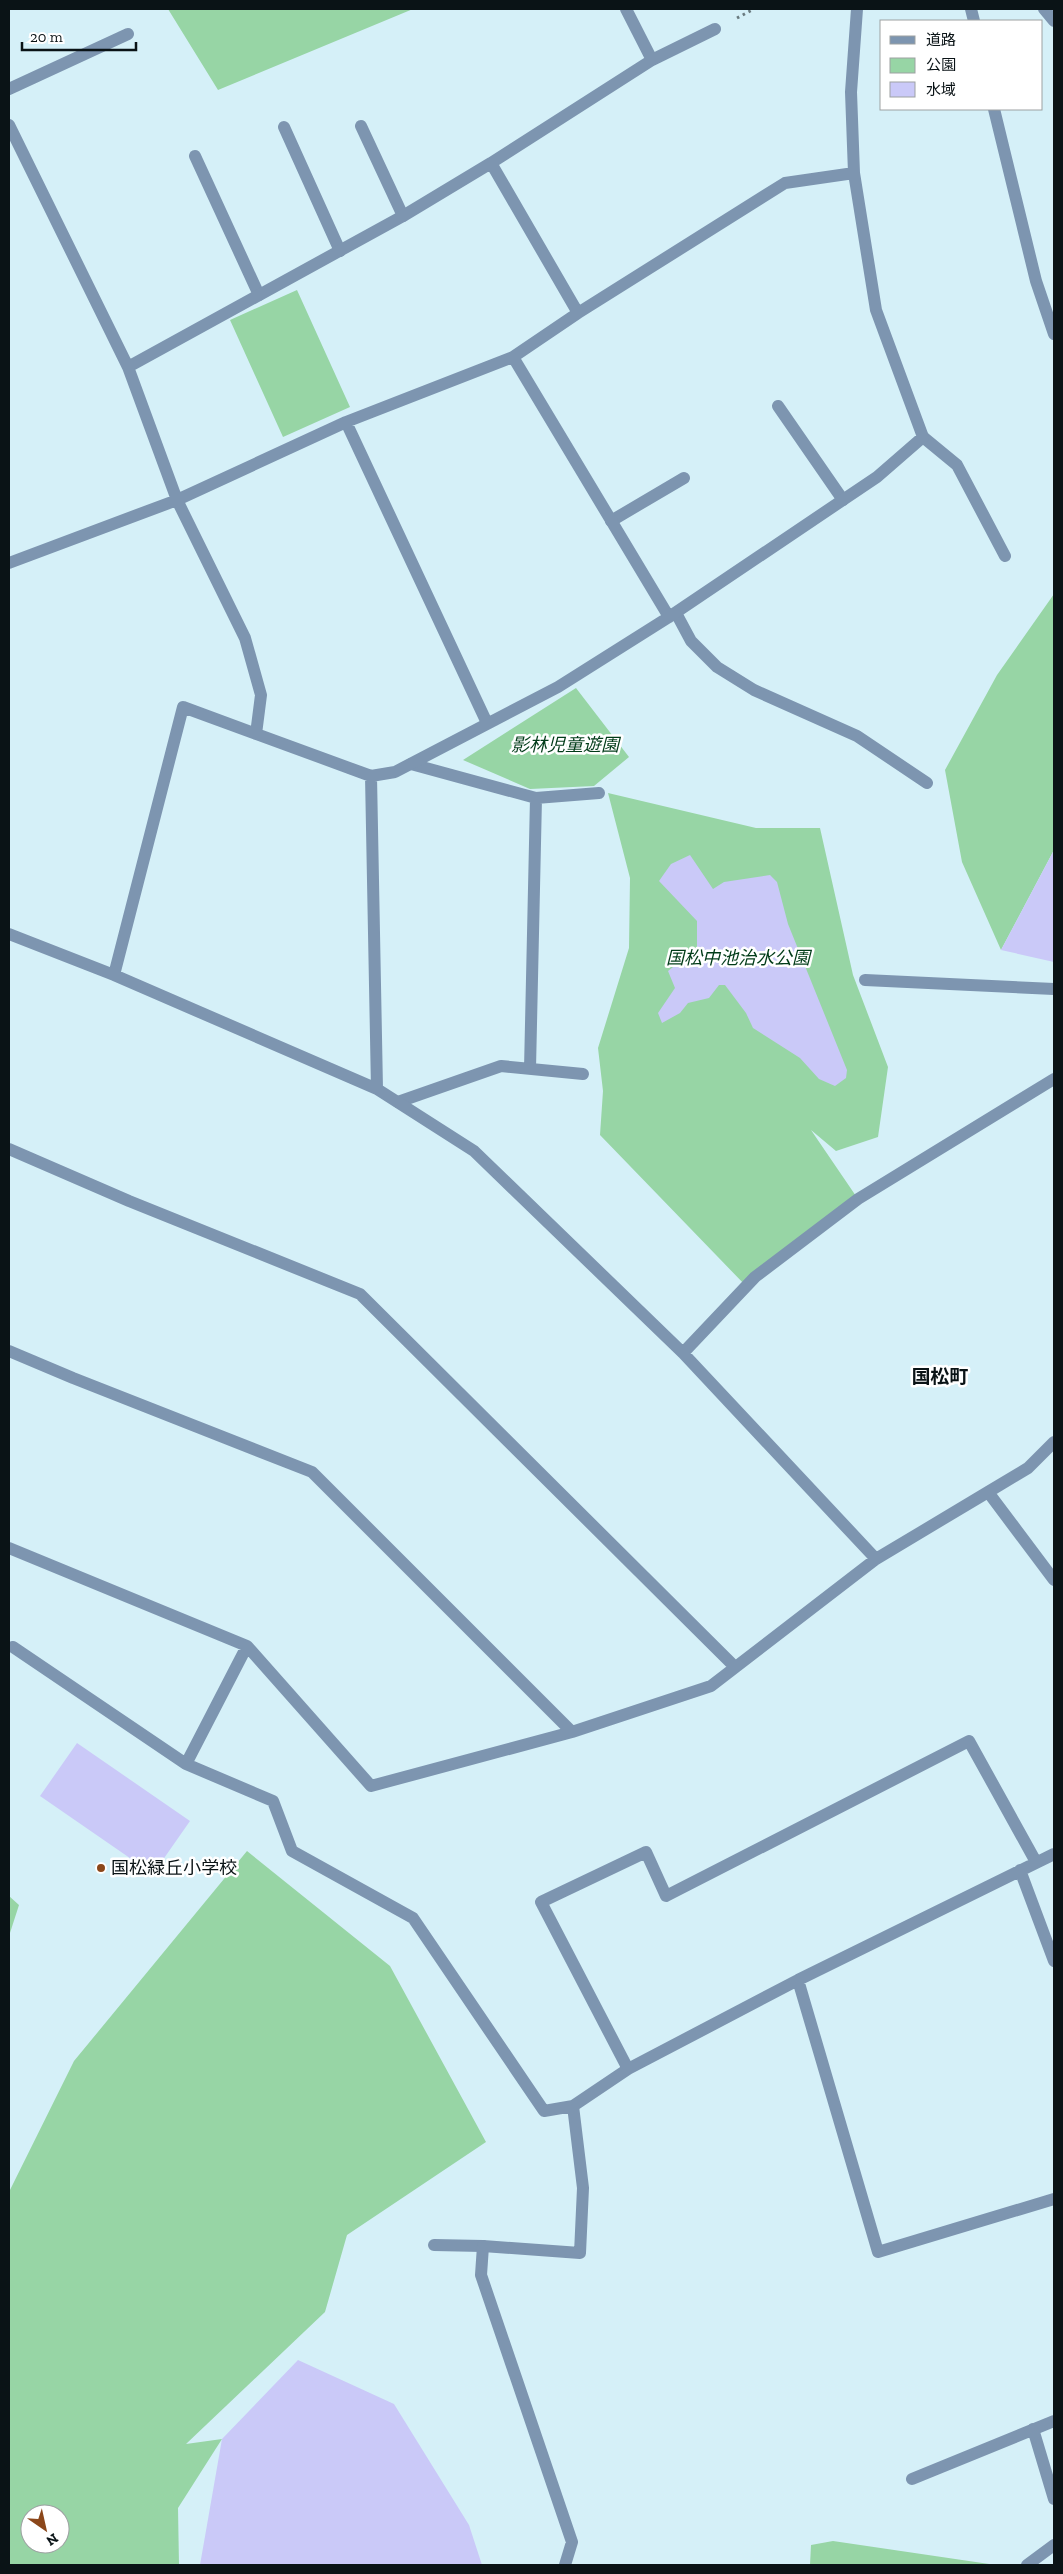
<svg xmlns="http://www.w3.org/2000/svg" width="1063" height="2574" font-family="'Zilla Slab','Noto Sans JP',serif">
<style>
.green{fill:#97d5a5;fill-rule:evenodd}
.water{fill:#cac9f8}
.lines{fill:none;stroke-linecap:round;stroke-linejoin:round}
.path{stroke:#697a7f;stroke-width:3;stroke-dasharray:2.5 4;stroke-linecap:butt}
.lane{stroke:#7d95b0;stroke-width:12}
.street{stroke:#7d95b0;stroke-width:12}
.poi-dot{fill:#8b471a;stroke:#fff;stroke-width:2}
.labels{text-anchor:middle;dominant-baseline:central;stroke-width:5;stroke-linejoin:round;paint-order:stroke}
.park-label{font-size:18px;font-style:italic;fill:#003b18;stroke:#fff}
.poi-label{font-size:18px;fill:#0a1316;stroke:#fff;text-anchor:start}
.neighbourhood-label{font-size:19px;font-weight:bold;fill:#0a1316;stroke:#fff}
</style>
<rect width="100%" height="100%" fill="#d5f0f8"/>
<path class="green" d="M 168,9 L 413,9 L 218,90 Z
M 297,290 L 350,407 L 283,437 L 230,320 Z
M 1054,594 L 1054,850 L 1001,950 L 962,862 L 945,770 L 997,675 Z
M 576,688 L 629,757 L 594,786 L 530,789 L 463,760 Z
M 608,793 L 756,828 L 820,828 L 853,975 L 888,1067 L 878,1137 L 836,1151 L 811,1130 L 858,1199 L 746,1286 L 600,1135 L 603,1091 L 598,1048 L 629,948 L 630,878 Z
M 247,1851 L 390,1966 L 486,2142 L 347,2235 L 325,2312 L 186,2444 L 222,2439 L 178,2508 L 179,2565 L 9,2565 L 9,2192 L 74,2061 ZM 30,2514 L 60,2514 L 60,2544 L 30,2544 Z
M 9,1896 L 19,1905 L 9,1936 Z
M 833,2541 L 996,2565 L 810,2565 L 811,2545 Z"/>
<path class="water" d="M 1054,850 L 1054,962 L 1001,950 Z
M 690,855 L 713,889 L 724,882 L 770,875 L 777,882 L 788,924 L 847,1070 L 846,1078 L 835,1086 L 819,1079 L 800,1058 L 753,1028 L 746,1013 L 725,985 L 719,985 L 709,998 L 688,1003 L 680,1013 L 662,1023 L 658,1013 L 675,988 L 668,971 L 697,948 L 697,921 L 659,881 L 671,864 Z
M 77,1743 L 190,1821 L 153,1874 L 40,1796 Z
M 298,2360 L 394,2404 L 469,2525 L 482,2565 L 200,2565 L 222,2439 Z"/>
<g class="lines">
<path class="path" d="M 737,18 L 754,9"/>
<path class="lane" d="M 9,89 L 128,34
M 361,126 L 403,216
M 284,127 L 340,251
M 195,156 L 259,295
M 778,406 L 843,500
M 923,437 L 957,465 L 1005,556
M 611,521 L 684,478
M 676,613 L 691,641 L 717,667 L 754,690 L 857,736 L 927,783
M 411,764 L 536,798 L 599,793
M 530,1069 L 536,798
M 398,1102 L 501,1066 L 583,1074
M 434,2245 L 483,2246"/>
<path class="street" d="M 971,9 L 974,21
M 1044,9 L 1054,21
M 652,60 L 715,29
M 994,109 L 1036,281 L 1054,334
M 9,125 L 128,367 L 177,500 L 245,638 L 261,695 L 256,734
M 491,163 L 652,60 L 626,9
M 513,357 L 669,617
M 128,367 L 403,216 L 491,163 L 578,313
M 346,422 L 487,723
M 9,563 L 177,500 L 346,422 L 513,357 L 578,313 L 785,183 L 854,173
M 9,934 L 114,975 L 377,1089 L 474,1151 L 683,1353 L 755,1277 L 858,1199 L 1054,1079
M 114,975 L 183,707 L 371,776
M 865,980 L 1054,989
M 377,1089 L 371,776 L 395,772 L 558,687 L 669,617 L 877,477 L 923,437 L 876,310 L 854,173 L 851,92 L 857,9
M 9,1149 L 129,1201 L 360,1294 L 734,1666
M 9,1351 L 73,1378 L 312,1472 L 572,1732
M 683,1353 L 876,1559 L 988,1492 L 1054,1580
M 988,1492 L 1028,1468 L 1054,1442
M 9,1548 L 247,1646 L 371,1786 L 572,1732 L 711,1686 L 876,1559
M 13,1647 L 186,1764 L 273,1801 L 292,1851 L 413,1918 L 544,2111 L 573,2106
M 186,1764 L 247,1646
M 1020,1870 L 1054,1961
M 798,1980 L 878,2252 L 1054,2199
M 628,2069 L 541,1902 L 646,1852 L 666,1896 L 969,1741 L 1036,1862
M 1033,2429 L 1054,2499
M 912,2479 L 1054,2421
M 565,2565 L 572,2542 L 481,2275 L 483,2246 L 580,2253 L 583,2188 L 573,2106 L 628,2069 L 798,1980 L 1054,1854
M 1027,2565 L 1054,2545"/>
</g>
<circle class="poi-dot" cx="101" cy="1868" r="5"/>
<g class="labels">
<g class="park-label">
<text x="565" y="745">影林児童遊園</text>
<text x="738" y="958">国松中池治水公園</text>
</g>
<g class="poi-label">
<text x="111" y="1868">国松緑丘小学校</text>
</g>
<g class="neighbourhood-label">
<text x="940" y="1376">国松町</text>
</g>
</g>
<rect width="1063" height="2574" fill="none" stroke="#0a1316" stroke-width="20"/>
<rect x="880" y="20" width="162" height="90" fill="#ffffff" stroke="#9da1a2"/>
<rect x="890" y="36" width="25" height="8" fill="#7d95b0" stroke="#9da1a2"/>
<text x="926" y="45" font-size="15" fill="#0a1316">道路</text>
<rect x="890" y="58" width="25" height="15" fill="#97d5a5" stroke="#9da1a2"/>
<text x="926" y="70" font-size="15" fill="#0a1316">公園</text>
<rect x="890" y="82" width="25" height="15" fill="#cac9f8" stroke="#9da1a2"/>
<text x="926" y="95" font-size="15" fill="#0a1316">水域</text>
<g transform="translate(45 2529) rotate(146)"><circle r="24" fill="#ffffff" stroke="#9da1a2"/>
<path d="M0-4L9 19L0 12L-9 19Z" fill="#8b471a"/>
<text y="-8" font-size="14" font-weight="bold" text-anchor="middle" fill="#0a1316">N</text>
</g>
<path d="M22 42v8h114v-8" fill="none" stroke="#0a1316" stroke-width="2.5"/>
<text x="30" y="42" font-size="15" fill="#0a1316" stroke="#ffffff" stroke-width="4" paint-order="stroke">20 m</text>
</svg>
